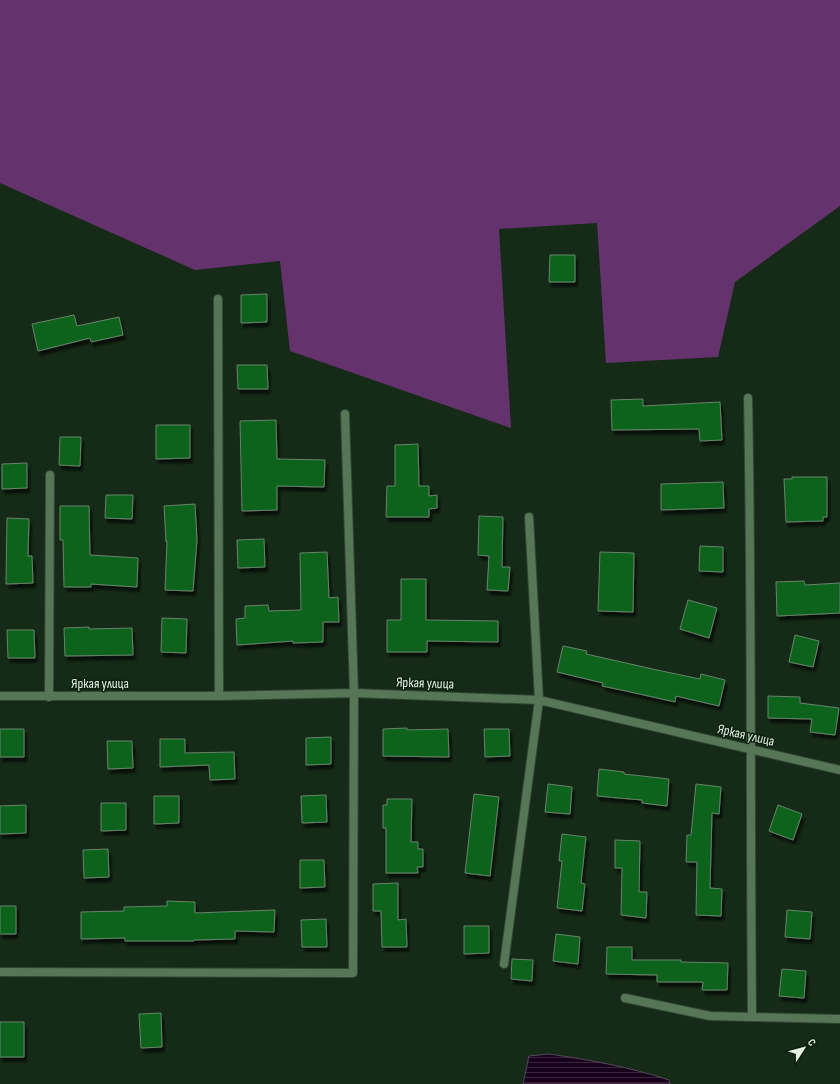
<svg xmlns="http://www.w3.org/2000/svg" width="840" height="1084" font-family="'Sofia Sans Condensed',sans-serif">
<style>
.green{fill:#64326c}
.water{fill:url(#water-rules);stroke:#554959}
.building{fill:#09641f;stroke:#69836a;filter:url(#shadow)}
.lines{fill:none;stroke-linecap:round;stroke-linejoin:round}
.street-casing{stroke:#324734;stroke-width:10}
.street{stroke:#577658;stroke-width:8}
.labels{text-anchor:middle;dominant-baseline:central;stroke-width:3;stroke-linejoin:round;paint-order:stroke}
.street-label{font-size:14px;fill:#e4f2e4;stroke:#0b210d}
</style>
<defs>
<pattern id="water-rules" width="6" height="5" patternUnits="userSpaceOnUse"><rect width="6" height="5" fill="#18001d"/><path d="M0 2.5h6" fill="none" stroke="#39263e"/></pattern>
<filter id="shadow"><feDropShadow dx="2.5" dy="4.5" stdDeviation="1" flood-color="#0009"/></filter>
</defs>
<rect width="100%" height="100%" fill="#152b17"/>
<path class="green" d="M 0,0 L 840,0 L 840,206 L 735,282 L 718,357 L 606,363 L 597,223 L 499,229 L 511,428 L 290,351 L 280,261 L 195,270 L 0,183 Z"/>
<path class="water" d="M 549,1054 C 590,1060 630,1067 669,1080 L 670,1084 L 523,1084 L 529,1056 Z"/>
<path class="building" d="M 550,255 L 575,255 L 575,282 L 549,282 Z
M 267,294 L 267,322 L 241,323 L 241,295 Z
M 74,315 L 77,326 L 119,317 L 123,335 L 91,342 L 90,338 L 38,351 L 32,324 Z
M 237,365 L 267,365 L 268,389 L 238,389 Z
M 643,399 L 643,406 L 720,402 L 722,440 L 700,441 L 699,429 L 612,430 L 611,400 Z
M 276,420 L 277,459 L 325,460 L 324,487 L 277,486 L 277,510 L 242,511 L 240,421 Z
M 156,425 L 190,425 L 190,458 L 156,459 Z
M 60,437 L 81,437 L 80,466 L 59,465 Z
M 418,444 L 419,486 L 429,486 L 429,496 L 437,495 L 437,508 L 429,509 L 429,517 L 386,517 L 387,486 L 395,486 L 395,445 Z
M 27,463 L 27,488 L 2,489 L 2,464 Z
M 792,477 L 827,477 L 827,517 L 823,517 L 823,521 L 786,522 L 784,479 L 792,479 Z
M 723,482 L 724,508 L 661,510 L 661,484 Z
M 106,495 L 133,495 L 132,519 L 105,518 Z
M 195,504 L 197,540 L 193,591 L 165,590 L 167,541 L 166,542 L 164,506 Z
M 60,506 L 89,506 L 90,555 L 138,558 L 137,587 L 91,584 L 91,587 L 64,587 L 63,540 L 60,540 Z
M 479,516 L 503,517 L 502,567 L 510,567 L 508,591 L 487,590 L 489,556 L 478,555 Z
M 7,518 L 29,519 L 28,556 L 32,556 L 33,583 L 6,584 Z
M 264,539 L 265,567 L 238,568 L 237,540 Z
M 700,546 L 723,547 L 723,572 L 699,571 Z
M 327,552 L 329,598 L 338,597 L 339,622 L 323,622 L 323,642 L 293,643 L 293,641 L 237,645 L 236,619 L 245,618 L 245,606 L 268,605 L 269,611 L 301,610 L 300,553 Z
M 600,552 L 634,553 L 633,612 L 598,611 Z
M 401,579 L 426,579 L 426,620 L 498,621 L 498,642 L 427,641 L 427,652 L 387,652 L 387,620 L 401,620 Z
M 804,581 L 805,585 L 840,583 L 840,613 L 777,616 L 776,582 Z
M 688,600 L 717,608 L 709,638 L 680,629 Z
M 162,618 L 187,619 L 186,653 L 161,652 Z
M 89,627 L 89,629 L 132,628 L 133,655 L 65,656 L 64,628 Z
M 7,630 L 34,630 L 35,658 L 8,658 Z
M 795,635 L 819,641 L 813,667 L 789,662 Z
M 563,646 L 587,651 L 586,654 L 657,670 L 700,679 L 701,674 L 725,680 L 719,706 L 676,696 L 675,702 L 626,691 L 602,686 L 603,683 L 557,672 Z
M 768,696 L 800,697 L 800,703 L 839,708 L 835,735 L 810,732 L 812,719 L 768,718 Z
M 407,728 L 407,730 L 448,729 L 449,757 L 383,756 L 383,729 Z
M 0,729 L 24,729 L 24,757 L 0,757 Z
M 484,729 L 509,729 L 510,756 L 485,757 Z
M 331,737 L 331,764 L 306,765 L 306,738 Z
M 160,739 L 185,739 L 185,753 L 234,752 L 235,779 L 210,780 L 209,765 L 160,767 Z
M 107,741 L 132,741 L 133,768 L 108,769 Z
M 599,769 L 624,772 L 624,774 L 669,779 L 667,806 L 642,803 L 642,800 L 597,796 Z
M 548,784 L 572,787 L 570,814 L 545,812 Z
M 696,784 L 721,787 L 719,814 L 712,813 L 710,888 L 722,889 L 721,916 L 696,915 L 697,862 L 686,862 L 687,835 L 691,835 Z
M 474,794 L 499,797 L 490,876 L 465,873 Z
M 326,795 L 327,822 L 302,823 L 301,796 Z
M 154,796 L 179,796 L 179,823 L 154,824 Z
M 387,799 L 412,799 L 411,842 L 418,842 L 418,849 L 423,849 L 423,867 L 417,867 L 418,873 L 386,873 L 386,828 L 383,828 L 383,805 L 387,805 Z
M 101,803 L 126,803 L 126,830 L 101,831 Z
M 26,805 L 26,833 L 0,834 L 0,806 Z
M 778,805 L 802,814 L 793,840 L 769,831 Z
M 562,834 L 586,837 L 581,883 L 585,884 L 582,911 L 557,908 L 562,861 L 559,861 Z
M 615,840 L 640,841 L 639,892 L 647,892 L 646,918 L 621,915 L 622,868 L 615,868 Z
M 108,849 L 109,877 L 84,878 L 83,850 Z
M 300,860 L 324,860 L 325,887 L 300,888 Z
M 398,883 L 398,920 L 406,919 L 407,947 L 382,947 L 381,911 L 373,911 L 373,884 Z
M 167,901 L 195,902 L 195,913 L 275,910 L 274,932 L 235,931 L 235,939 L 194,940 L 194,941 L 125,941 L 125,938 L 81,939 L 81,912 L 124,911 L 124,907 L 167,906 Z
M 0,906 L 16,906 L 16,934 L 0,934 Z
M 787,910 L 812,912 L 810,939 L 785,937 Z
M 326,919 L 327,947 L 302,947 L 301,920 Z
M 464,926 L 489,926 L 489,953 L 464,954 Z
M 556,934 L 580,937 L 578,964 L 553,961 Z
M 607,947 L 632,947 L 632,960 L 681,960 L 681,962 L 728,963 L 727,990 L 702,990 L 703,982 L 657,982 L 657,975 L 606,974 Z
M 512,959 L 533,960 L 532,981 L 511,979 Z
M 782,969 L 806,971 L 804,998 L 779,996 Z
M 161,1013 L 162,1047 L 141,1048 L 139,1014 Z
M 0,1022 L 24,1022 L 24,1057 L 0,1057 Z"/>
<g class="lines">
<g class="street-casing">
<path id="street" d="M 218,299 L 219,696
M 748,398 C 752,604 750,810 752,1017
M 0,696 L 219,696 L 354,693 L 539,700 L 840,770
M 49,697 L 50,475
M 504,964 L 539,700 L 529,517
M 0,972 L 353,973 L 354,693 L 345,414
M 625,998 L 710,1016 L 840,1019"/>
</g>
<use href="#street" class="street"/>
</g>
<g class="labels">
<g class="street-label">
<text x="100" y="683">Яркая улица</text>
<text transform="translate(425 683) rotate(2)">Яркая улица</text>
<text transform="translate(746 735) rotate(13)">Яркая улица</text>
</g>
</g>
<g transform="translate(804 1048) rotate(54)" stroke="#0b210d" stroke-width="3" paint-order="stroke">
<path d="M0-3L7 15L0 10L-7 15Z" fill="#e4f2e4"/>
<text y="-6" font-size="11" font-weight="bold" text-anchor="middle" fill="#e4f2e4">С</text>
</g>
</svg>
